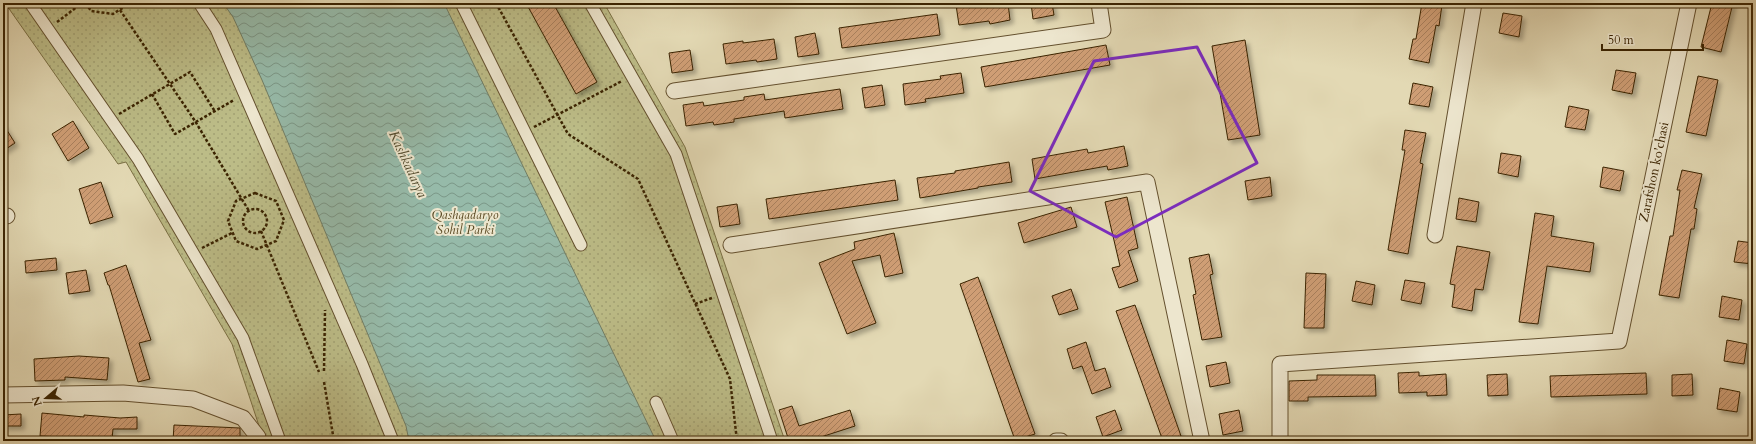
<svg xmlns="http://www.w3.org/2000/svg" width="1756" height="444" font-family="Cardo,serif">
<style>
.park{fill:url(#park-dots);stroke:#7b7044}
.water{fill:url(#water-waves);stroke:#717e66}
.building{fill:url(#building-hatch);stroke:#3a2301;filter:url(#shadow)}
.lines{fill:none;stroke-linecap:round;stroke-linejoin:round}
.pedestrian-casing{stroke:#64502e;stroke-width:13}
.minor-casing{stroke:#64502e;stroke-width:17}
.path{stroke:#3a2301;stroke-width:2.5;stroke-dasharray:3 2;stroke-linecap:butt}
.pedestrian{stroke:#ede6ce;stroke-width:11}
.minor{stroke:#ede6ce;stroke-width:15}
.marked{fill:none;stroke:#7b2cbf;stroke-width:3;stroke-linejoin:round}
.labels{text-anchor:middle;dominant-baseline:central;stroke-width:4;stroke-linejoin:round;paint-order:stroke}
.street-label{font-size:13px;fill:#3a2301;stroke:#ede6ce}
.park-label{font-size:13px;font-style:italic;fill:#5a4922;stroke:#ede6ce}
.water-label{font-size:14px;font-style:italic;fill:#51492b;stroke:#ede6ce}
</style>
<defs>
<pattern id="park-dots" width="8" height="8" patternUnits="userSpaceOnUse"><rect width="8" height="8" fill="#bcbc87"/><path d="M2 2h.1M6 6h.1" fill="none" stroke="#a2a173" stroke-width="1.8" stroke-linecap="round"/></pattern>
<pattern id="water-waves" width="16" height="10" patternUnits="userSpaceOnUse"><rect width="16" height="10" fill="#96baa9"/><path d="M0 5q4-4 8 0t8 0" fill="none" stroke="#7b9787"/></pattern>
<pattern id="building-hatch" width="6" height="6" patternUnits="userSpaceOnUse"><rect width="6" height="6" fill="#cf9e74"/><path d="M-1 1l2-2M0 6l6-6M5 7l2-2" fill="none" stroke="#a9805d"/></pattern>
<filter id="shadow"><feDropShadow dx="3.5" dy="3.5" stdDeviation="2" flood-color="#0004"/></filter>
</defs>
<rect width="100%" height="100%" fill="#e3d9b4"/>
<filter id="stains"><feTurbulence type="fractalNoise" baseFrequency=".005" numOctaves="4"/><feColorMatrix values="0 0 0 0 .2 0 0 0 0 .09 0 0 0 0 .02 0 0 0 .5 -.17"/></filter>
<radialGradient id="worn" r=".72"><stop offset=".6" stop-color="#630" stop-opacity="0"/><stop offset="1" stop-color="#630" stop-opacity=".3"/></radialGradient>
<path class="park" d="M 5,3 L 604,3 L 685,147 L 785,441 L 264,441 L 232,344 L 126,162 L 118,164 Z"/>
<path class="water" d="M 223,3 L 444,3 L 656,441 L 409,441 L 406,426 L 262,80 L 233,17 Z"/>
<path class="building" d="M 526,3 L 553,3 L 597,82 L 576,94 Z
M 970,3 L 976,3 L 976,5 L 1008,3 L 1010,20 L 990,24 L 989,21 L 959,25 L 956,5 Z
M 1031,3 L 1052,3 L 1054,15 L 1033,19 Z
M 1422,3 L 1442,5 L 1439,26 L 1436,25 L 1429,63 L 1409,59 L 1413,39 L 1416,39 Z
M 1712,3 L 1733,3 L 1721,52 L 1701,47 Z
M 1503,13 L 1522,16 L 1519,37 L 1499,33 Z
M 937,14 L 940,35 L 842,48 L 839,28 Z
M 815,33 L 819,54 L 798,57 L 795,37 Z
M 774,39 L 777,59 L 757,62 L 756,60 L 726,64 L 723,44 L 743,41 L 743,43 Z
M 1245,40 L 1260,135 L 1228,140 L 1212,46 Z
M 1106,45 L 1110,65 L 985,87 L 981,67 Z
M 690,50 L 693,70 L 672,73 L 669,53 Z
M 1616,70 L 1636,73 L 1632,94 L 1612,90 Z
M 961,73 L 964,93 L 925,99 L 926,102 L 905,105 L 903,84 L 941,79 L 940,76 Z
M 1698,76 L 1718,80 L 1706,136 L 1686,132 Z
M 1413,83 L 1433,87 L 1429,107 L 1409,104 Z
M 882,85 L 885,105 L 865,108 L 862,88 Z
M 840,89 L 843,109 L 785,118 L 784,111 L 734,119 L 734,122 L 714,125 L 713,122 L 686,126 L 683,105 L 703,102 L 704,106 L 744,100 L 744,97 L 764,94 L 765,100 Z
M 1569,106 L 1589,110 L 1585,130 L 1565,127 Z
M 73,121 L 89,148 L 68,161 L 52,134 Z
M 3,124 L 15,143 L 3,151 Z
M 1405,130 L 1426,133 L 1420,163 L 1423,164 L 1408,254 L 1388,250 L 1405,150 L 1402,150 Z
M 1124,146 L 1128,166 L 1108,170 L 1107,166 L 1035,179 L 1032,159 L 1087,149 L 1088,153 Z
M 1501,153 L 1521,156 L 1518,177 L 1498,173 Z
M 1009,162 L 1012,182 L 978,187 L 978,188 L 920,198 L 917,178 L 955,173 L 955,171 Z
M 1603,167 L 1624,171 L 1620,191 L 1600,187 Z
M 1682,170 L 1702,174 L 1694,208 L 1697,209 L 1694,229 L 1691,229 L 1679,298 L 1659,295 L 1670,236 L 1673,236 L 1680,190 L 1677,190 Z
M 1270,177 L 1272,196 L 1248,200 L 1245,181 Z
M 895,180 L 898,200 L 769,219 L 766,199 Z
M 101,182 L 113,217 L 90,224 L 79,189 Z
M 1127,197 L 1138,248 L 1128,251 L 1138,281 L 1119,288 L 1112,268 L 1120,266 L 1105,202 Z
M 1459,198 L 1479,202 L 1476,222 L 1456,219 Z
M 737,204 L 740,224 L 720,227 L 717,207 Z
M 1071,207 L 1077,227 L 1024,243 L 1018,223 Z
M 1535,213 L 1554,216 L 1551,236 L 1594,243 L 1590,272 L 1547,266 L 1538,324 L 1519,322 Z
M 894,233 L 903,273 L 885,277 L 880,255 L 852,261 L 876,323 L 847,334 L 819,263 L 855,249 L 854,242 Z
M 1738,241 L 1753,243 L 1753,264 L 1734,262 Z
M 1457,246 L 1490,252 L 1483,290 L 1475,289 L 1472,311 L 1452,307 L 1455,285 L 1450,284 Z
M 1209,254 L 1213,274 L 1210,275 L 1222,337 L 1202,340 L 1193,295 L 1196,294 L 1189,258 Z
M 56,258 L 57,270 L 26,273 L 25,261 Z
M 126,265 L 151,340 L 139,343 L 150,379 L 138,382 L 109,285 L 108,285 L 104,273 Z
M 86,270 L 90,291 L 69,294 L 66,273 Z
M 1306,273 L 1326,274 L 1324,328 L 1304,328 Z
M 978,277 L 1035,434 L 1015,440 L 960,284 Z
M 1405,280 L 1425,283 L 1421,304 L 1401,300 Z
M 1356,281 L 1375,285 L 1372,305 L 1352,301 Z
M 1071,289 L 1078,309 L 1059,315 L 1052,296 Z
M 1722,296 L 1742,300 L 1739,320 L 1719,317 Z
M 1135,305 L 1181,436 L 1166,441 L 1163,441 L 1116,311 Z
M 1727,340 L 1747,344 L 1744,364 L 1724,361 Z
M 1086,342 L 1095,371 L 1105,368 L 1111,387 L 1092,394 L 1082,366 L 1073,369 L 1067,349 Z
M 79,356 L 109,358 L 107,380 L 65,377 L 65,380 L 35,381 L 34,359 Z
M 1226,362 L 1230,383 L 1210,387 L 1206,366 Z
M 1419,372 L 1419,376 L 1446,374 L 1447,395 L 1427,396 L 1427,392 L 1399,393 L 1398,373 Z
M 1646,373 L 1647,394 L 1551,397 L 1550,376 Z
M 1507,374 L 1508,395 L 1488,396 L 1487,375 Z
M 1692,374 L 1693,395 L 1672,396 L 1672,375 Z
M 1317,375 L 1375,375 L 1376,396 L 1308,397 L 1308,401 L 1289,401 L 1289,381 L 1317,380 Z
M 1720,388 L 1740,392 L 1737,412 L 1717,409 Z
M 792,406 L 799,426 L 850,410 L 855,426 L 821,437 L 823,441 L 789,441 L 779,410 Z
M 1115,410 L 1122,430 L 1103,437 L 1096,417 Z
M 1239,410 L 1243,431 L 1223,435 L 1219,414 Z
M 42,413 L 84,417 L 84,415 L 120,418 L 137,417 L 137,429 L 113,429 L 112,439 L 40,436 Z
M 21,414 L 21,426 L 3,426 L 3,415 Z
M 174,425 L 240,428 L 240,441 L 173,441 Z"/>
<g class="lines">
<g class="pedestrian-casing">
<path id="pedestrian" d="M 30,3 L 138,159 L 243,338 L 280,441
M 199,3 L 216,29 L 362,364 L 393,441
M 461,3 L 581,245
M 590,3 L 676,154 L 772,441
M 656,402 L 673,441"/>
</g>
<g class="minor-casing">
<path id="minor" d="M 674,91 L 1103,30 L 1099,3
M 3,216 L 7,216
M 1435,235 L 1474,3
M 731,245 L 1147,182 L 1202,441
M 3,395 L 123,393 L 193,399 L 243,418 L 258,437 L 258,441
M 1056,441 L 1061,441
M 1280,441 L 1280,364 L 1619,341 L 1689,3"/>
</g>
<path class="path" d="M 86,3 L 91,11 L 113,14 L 130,3
M 496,3 L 568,134 L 638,179 L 730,379 L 737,441
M 120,10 L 195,121 L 249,211
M 57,22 L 82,3
M 152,94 L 175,134 L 234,100
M 119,114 L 190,72 L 214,110
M 534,127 L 622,81
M 255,193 L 276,201 L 284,220 L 276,241 L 257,249 L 236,241 L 228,221 L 236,201 Z
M243 221a12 12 0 1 1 24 0a12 12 0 1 1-24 0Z
M 261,231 L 319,372
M 202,248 L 232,233
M 695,304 L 712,298
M 324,371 L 325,310
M 324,382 L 334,441"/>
<use href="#pedestrian" class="pedestrian"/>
<use href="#minor" class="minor"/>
</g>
<path class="marked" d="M 1197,47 L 1257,163 L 1116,237 L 1030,191 L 1094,61 Z"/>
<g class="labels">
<g class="street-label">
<text transform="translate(1654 172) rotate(-78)">Zarafshon ko'chasi</text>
</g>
<g class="park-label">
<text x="465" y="215">Qashqadaryo<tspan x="465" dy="15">Sohil Parki</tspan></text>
</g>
<g class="water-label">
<text transform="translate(408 164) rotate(65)">Kashkadarya</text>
</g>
</g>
<rect width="1756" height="444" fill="none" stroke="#e3d9b4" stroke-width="16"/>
<rect x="4" y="4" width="1748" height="436" fill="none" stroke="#3a2301" stroke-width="2"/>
<rect x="8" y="8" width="1740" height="428" fill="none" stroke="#3a2301"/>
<g transform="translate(46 398) rotate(251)" stroke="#ede6ce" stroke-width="3" paint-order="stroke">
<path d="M0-3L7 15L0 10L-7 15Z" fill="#3a2301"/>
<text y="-6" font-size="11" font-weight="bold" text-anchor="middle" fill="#3a2301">N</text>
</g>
<path d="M1602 44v6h101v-6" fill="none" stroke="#3a2301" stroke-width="2"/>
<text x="1608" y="44" font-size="12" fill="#3a2301" stroke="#ede6ce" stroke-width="3" paint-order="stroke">50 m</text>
<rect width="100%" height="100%" filter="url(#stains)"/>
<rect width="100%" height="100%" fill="url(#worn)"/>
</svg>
